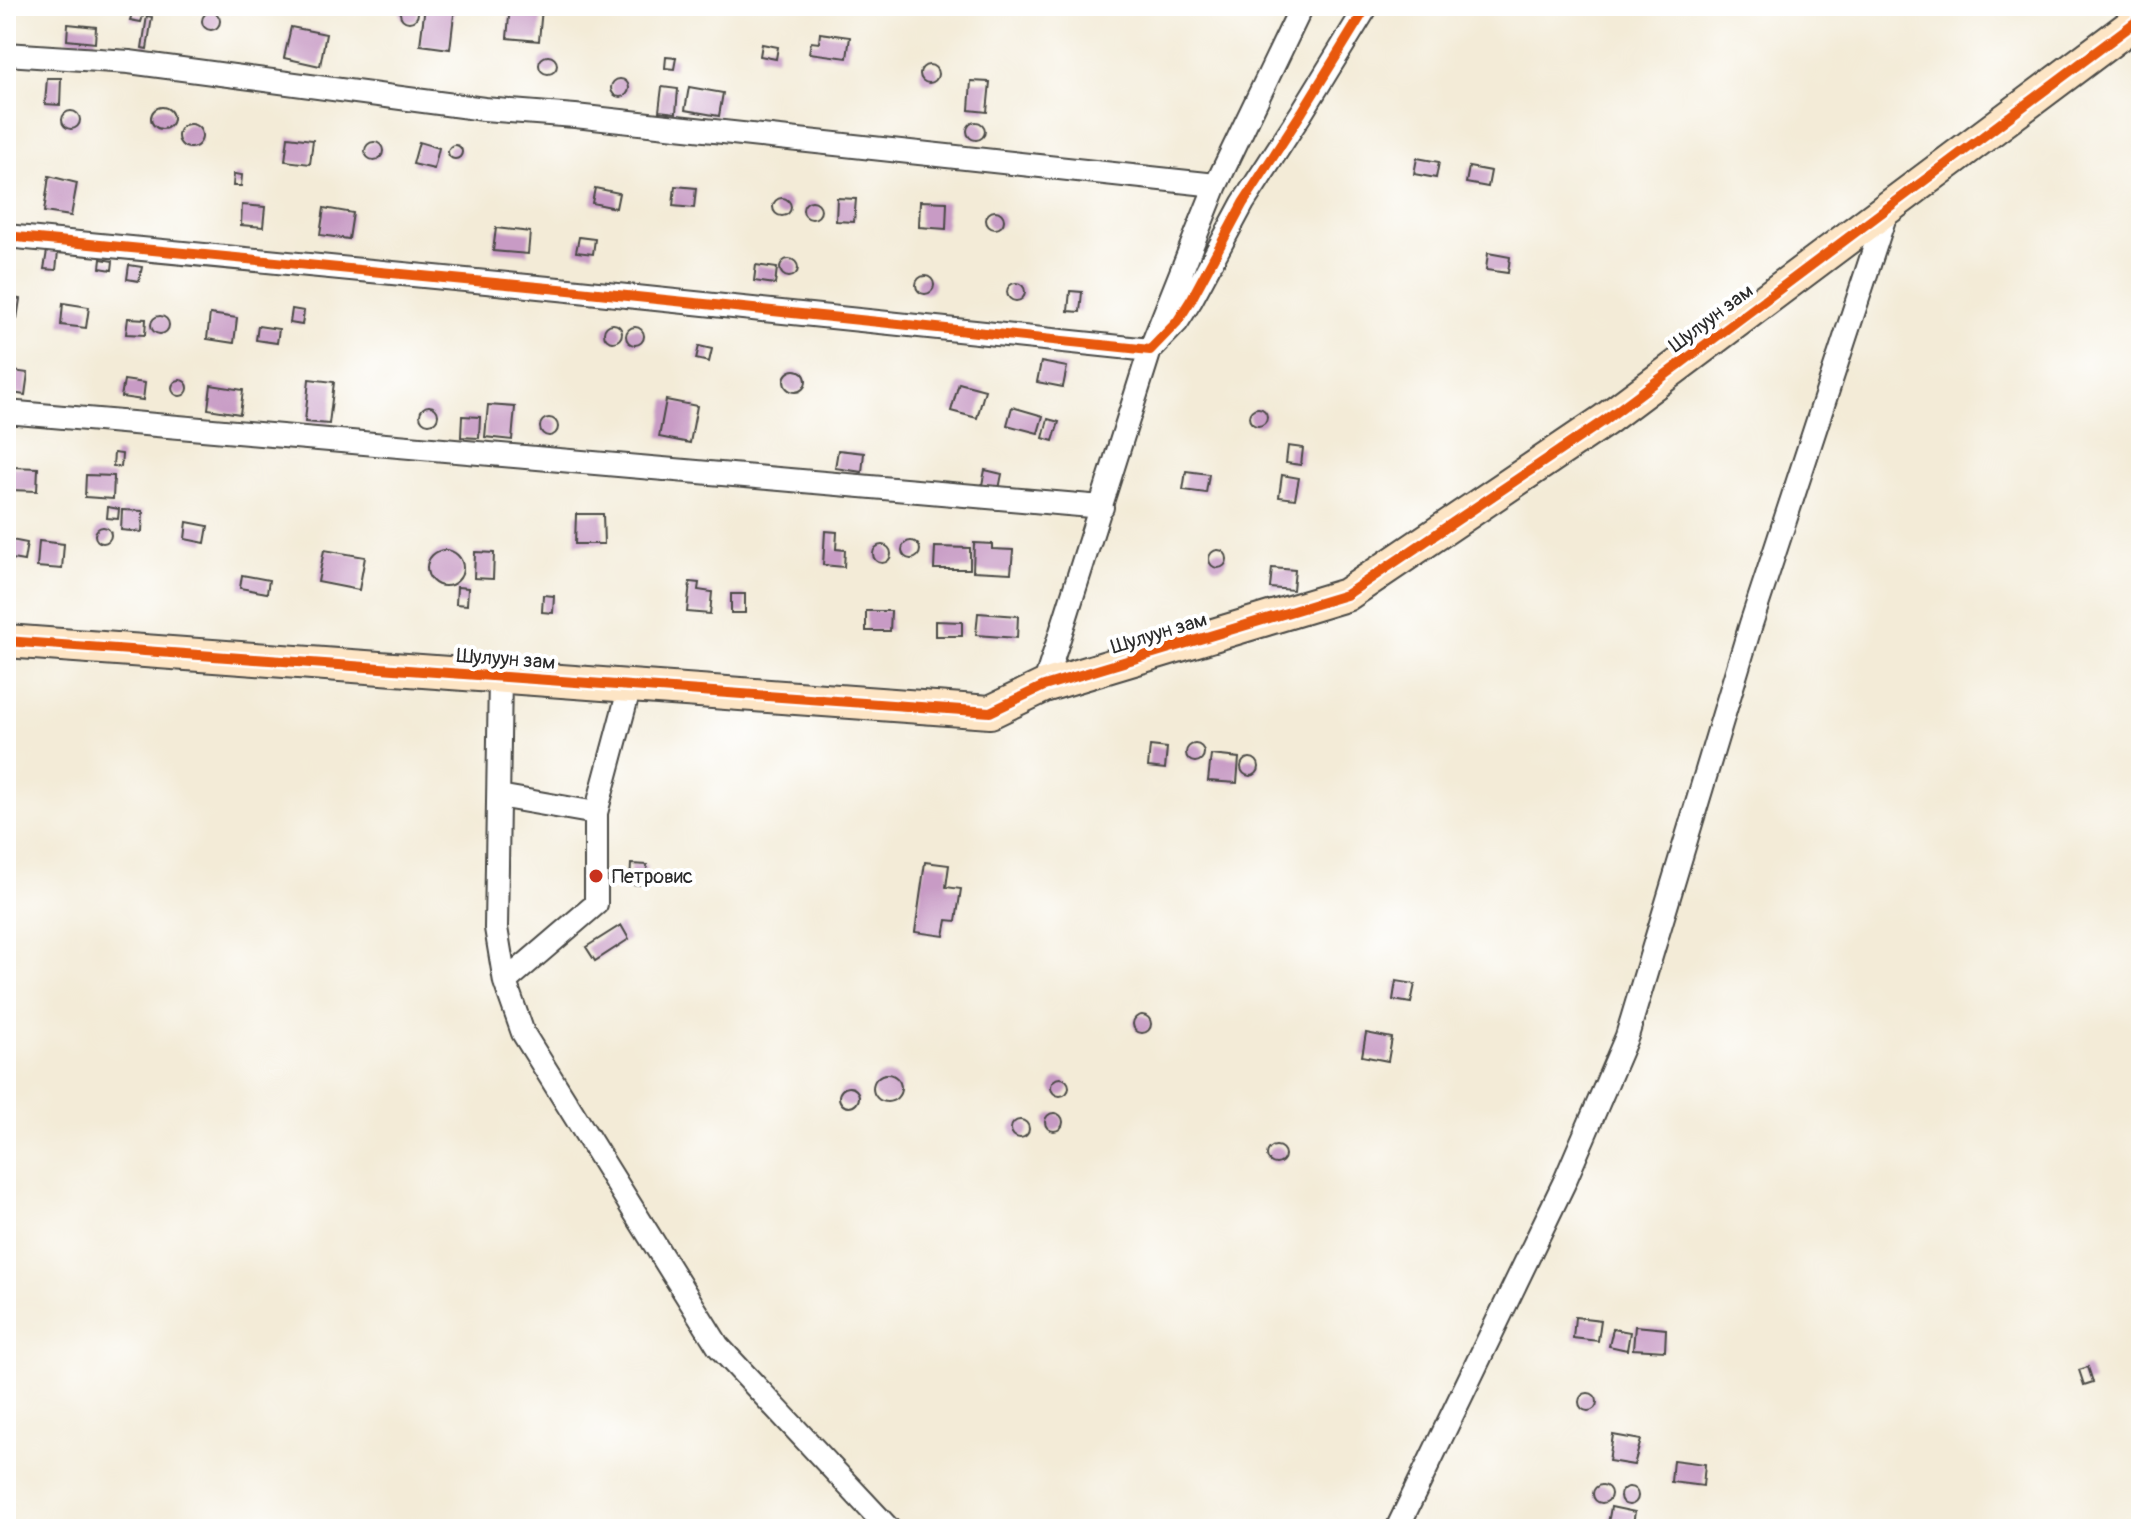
<svg xmlns="http://www.w3.org/2000/svg" width="2147" height="1535" font-family="Pangolin,sans-serif">
<style>
.building{fill:#c89bc5}
.lines{fill:none;stroke-linecap:round;stroke-linejoin:round}
.street-casing{stroke:#494845;stroke-width:26}
.secondary-casing{stroke:#494845;stroke-width:36}
.street{stroke:#fff;stroke-width:22}
.secondary{stroke:#fde5c5;stroke-width:32}
.cycleway-casing{stroke:#fff;stroke-width:15}
.cycleway{stroke:#e8590c;stroke-width:10}
.poi-dot{fill:#c8321e;stroke:#fff;stroke-width:3}
.labels{text-anchor:middle;dominant-baseline:central;stroke-width:8;stroke-linejoin:round;paint-order:stroke}
.street-label{font-size:20px;fill:#2b2b2b;stroke:#fff}
.poi-label{font-size:20px;fill:#2b2b2b;stroke:#fff;text-anchor:start}
</style>
<rect width="100%" height="100%" fill="#fff"/>
<filter id="ink" filterUnits="userSpaceOnUse"><feTurbulence type="fractalNoise" baseFrequency=".0125" numOctaves="2"/><feDisplacementMap in="SourceGraphic" scale="16" xChannelSelector="R" yChannelSelector="G"/><feConvolveMatrix kernelMatrix="1 2 1 2 8 2 1 2 1" color-interpolation-filters="sRGB"/></filter>
<filter id="wash" filterUnits="userSpaceOnUse"><feTurbulence type="fractalNoise" baseFrequency=".006" numOctaves="4" result="noise"/><feDisplacementMap in="SourceGraphic" scale="32" xChannelSelector="R" yChannelSelector="G"/><feGaussianBlur stdDeviation="1.8" result="paint"/><feColorMatrix in="noise" values="0 0 0 0 0 0 0 0 0 0 0 0 0 0 0 0 0 1.4 0 .05"/><feComposite in="paint" operator="in"/></filter>
<g filter="url(#wash)">
<rect width="100%" height="100%" fill="#f3ebd7"/>
<g id="blocks">
<path class="building" d="M400 13a9 9 0 1 1 18 0a9 9 0 1 1-18 0Z
M 425,6 L 455,6 L 450,49 L 420,45 Z
M 510,6 L 542,8 L 539,41 L 507,38 Z
M202 21a9 9 0 1 1 18 0a9 9 0 1 1-18 0Z
M 132,14 L 143,16 L 141,22 L 130,20 Z
M 147,16 L 152,17 L 147,49 L 142,48 Z
M 68,24 L 96,27 L 95,43 L 67,40 Z
M 291,27 L 326,34 L 320,66 L 284,58 Z
M 820,33 L 850,37 L 847,58 L 809,53 L 811,42 L 819,43 Z
M 762,44 L 778,47 L 776,59 L 760,56 Z
M539 65a9 9 0 1 1 18 0a9 9 0 1 1-18 0Z
M 666,57 L 676,58 L 674,69 L 665,68 Z
M920 74a9 9 0 1 1 18 0a9 9 0 1 1-18 0Z
M 47,78 L 61,78 L 60,105 L 45,104 Z
M611 88a9 9 0 1 1 18 0a9 9 0 1 1-18 0Z
M 971,81 L 990,82 L 987,112 L 969,110 Z
M 662,87 L 678,89 L 676,113 L 659,111 Z
M 689,87 L 723,93 L 719,116 L 685,110 Z
M151 118a11 11 0 1 1 22 0a11 11 0 1 1-22 0Z
M62 120a9 9 0 1 1 18 0a9 9 0 1 1-18 0Z
M967 131a9 9 0 1 1 18 0a9 9 0 1 1-18 0Z
M178 136a12 12 0 1 1 24 0a12 12 0 1 1-24 0Z
M 288,137 L 313,140 L 310,164 L 285,161 Z
M 419,142 L 439,148 L 434,169 L 413,164 Z
M365 151a9 9 0 1 1 18 0a9 9 0 1 1-18 0Z
M448 152a7 7 0 1 1 14 0a7 7 0 1 1-14 0Z
M 1417,158 L 1439,162 L 1436,178 L 1414,174 Z
M 1469,167 L 1491,171 L 1488,187 L 1466,183 Z
M 234,174 L 242,175 L 241,186 L 233,186 Z
M 49,176 L 77,183 L 71,216 L 44,212 Z
M 675,186 L 696,188 L 694,208 L 673,206 Z
M 595,188 L 619,193 L 616,208 L 592,203 Z
M 837,198 L 856,199 L 854,222 L 836,221 Z
M773 207a9 9 0 1 1 18 0a9 9 0 1 1-18 0Z
M 920,201 L 947,202 L 946,229 L 919,227 Z
M803 210a9 9 0 1 1 18 0a9 9 0 1 1-18 0Z
M 242,205 L 265,207 L 263,227 L 241,225 Z
M 324,208 L 353,213 L 349,239 L 320,235 Z
M986 220a9 9 0 1 1 18 0a9 9 0 1 1-18 0Z
M 496,228 L 530,232 L 528,254 L 493,251 Z
M 579,237 L 595,239 L 593,254 L 576,252 Z
M 47,251 L 58,252 L 56,270 L 44,269 Z
M 1488,253 L 1510,257 L 1508,273 L 1486,270 Z
M 101,259 L 113,261 L 112,270 L 100,268 Z
M780 268a9 9 0 1 1 18 0a9 9 0 1 1-18 0Z
M 129,265 L 142,267 L 139,281 L 127,279 Z
M 756,265 L 777,268 L 775,284 L 754,281 Z
M916 285a9 9 0 1 1 18 0a9 9 0 1 1-18 0Z
M1007 292a9 9 0 1 1 18 0a9 9 0 1 1-18 0Z
M 1070,291 L 1082,292 L 1080,312 L 1068,311 Z
M 6,297 L 20,299 L 17,319 L 6,318 Z
M 63,303 L 89,307 L 86,328 L 61,325 Z
M 292,309 L 304,311 L 302,325 L 290,323 Z
M 210,314 L 237,318 L 234,343 L 207,339 Z
M151 325a9 9 0 1 1 18 0a9 9 0 1 1-18 0Z
M 128,318 L 146,319 L 145,335 L 126,334 Z
M604 333a9 9 0 1 1 18 0a9 9 0 1 1-18 0Z
M 258,326 L 279,329 L 277,343 L 256,340 Z
M626 336a9 9 0 1 1 18 0a9 9 0 1 1-18 0Z
M 699,346 L 712,349 L 709,362 L 696,359 Z
M 1041,362 L 1067,367 L 1063,387 L 1037,382 Z
M 6,370 L 28,373 L 25,395 L 6,392 Z
M784 381a11 11 0 1 1 22 0a11 11 0 1 1-22 0Z
M 309,379 L 334,382 L 329,424 L 305,422 Z
M 124,380 L 145,383 L 143,400 L 121,397 Z
M172 388a8 8 0 1 1 16 0a8 8 0 1 1-16 0Z
M 959,383 L 985,390 L 977,418 L 951,411 Z
M 211,385 L 243,390 L 240,414 L 208,409 Z
M 666,400 L 697,406 L 690,443 L 659,437 Z
M 488,405 L 515,407 L 512,440 L 485,437 Z
M420 415a9 9 0 1 1 18 0a9 9 0 1 1-18 0Z
M 1012,407 L 1043,416 L 1038,433 L 1007,425 Z
M1249 417a9 9 0 1 1 18 0a9 9 0 1 1-18 0Z
M 462,416 L 480,417 L 479,438 L 461,437 Z
M540 427a9 9 0 1 1 18 0a9 9 0 1 1-18 0Z
M 1048,419 L 1059,422 L 1053,441 L 1043,438 Z
M 1288,446 L 1303,448 L 1301,465 L 1286,463 Z
M 838,450 L 864,453 L 862,472 L 835,468 Z
M 114,453 L 122,454 L 121,467 L 113,466 Z
M 10,467 L 38,468 L 37,491 L 10,490 Z
M 985,470 L 1002,474 L 999,489 L 982,485 Z
M 1186,471 L 1209,474 L 1206,493 L 1183,490 Z
M 86,475 L 114,476 L 113,499 L 85,497 Z
M 1282,475 L 1299,478 L 1295,499 L 1279,497 Z
M 108,507 L 119,509 L 118,519 L 107,518 Z
M 122,510 L 143,511 L 142,532 L 121,530 Z
M 576,514 L 603,514 L 604,544 L 575,544 Z
M 187,522 L 208,526 L 205,543 L 185,539 Z
M95 535a8 8 0 1 1 16 0a8 8 0 1 1-16 0Z
M 825,531 L 837,532 L 836,549 L 845,550 L 844,567 L 823,565 Z
M 6,539 L 27,543 L 24,561 L 6,558 Z
M 39,541 L 64,544 L 62,569 L 37,567 Z
M902 550a9 9 0 1 1 18 0a9 9 0 1 1-18 0Z
M 974,543 L 992,544 L 992,549 L 1013,550 L 1011,573 L 973,571 Z
M873 554a9 9 0 1 1 18 0a9 9 0 1 1-18 0Z
M 935,547 L 970,548 L 970,569 L 934,569 Z
M 324,550 L 365,557 L 359,590 L 318,582 Z
M427 568a18 18 0 1 1 36 0a18 18 0 1 1-36 0Z
M1209 559a9 9 0 1 1 18 0a9 9 0 1 1-18 0Z
M 475,552 L 494,553 L 493,579 L 474,578 Z
M 1272,568 L 1295,570 L 1293,590 L 1270,588 Z
M 242,575 L 269,580 L 267,593 L 240,588 Z
M 690,582 L 699,583 L 698,590 L 712,592 L 710,614 L 687,612 Z
M 457,587 L 468,588 L 467,605 L 456,604 Z
M 731,594 L 745,594 L 745,613 L 731,613 Z
M 543,595 L 554,596 L 553,613 L 542,612 Z
M 866,611 L 891,611 L 890,631 L 866,631 Z
M 978,613 L 1018,616 L 1017,638 L 976,635 Z
M 935,621 L 962,622 L 962,636 L 935,636 Z
M1186 753a9 9 0 1 1 18 0a9 9 0 1 1-18 0Z
M 1150,746 L 1167,748 L 1165,769 L 1148,767 Z
M 1211,755 L 1239,758 L 1237,783 L 1208,781 Z
M1241 767a9 9 0 1 1 18 0a9 9 0 1 1-18 0Z
M 925,862 L 949,865 L 946,887 L 961,889 L 956,921 L 947,920 L 944,936 L 915,932 Z
M 631,864 L 647,865 L 646,885 L 630,884 Z
M 621,925 L 629,939 L 595,961 L 586,947 Z
M 1396,981 L 1415,984 L 1411,1003 L 1393,1000 Z
M1133 1024a9 9 0 1 1 18 0a9 9 0 1 1-18 0Z
M 1366,1033 L 1392,1038 L 1388,1061 L 1362,1056 Z
M873 1088a14 14 0 1 1 28 0a14 14 0 1 1-28 0Z
M1051 1087a9 9 0 1 1 18 0a9 9 0 1 1-18 0Z
M839 1097a10 10 0 1 1 20 0a10 10 0 1 1-20 0Z
M1045 1122a9 9 0 1 1 18 0a9 9 0 1 1-18 0Z
M1011 1129a9 9 0 1 1 18 0a9 9 0 1 1-18 0Z
M1267 1155a9 9 0 1 1 18 0a9 9 0 1 1-18 0Z
M 1575,1317 L 1601,1320 L 1598,1341 L 1573,1338 Z
M 1635,1326 L 1666,1329 L 1665,1351 L 1633,1349 Z
M 1613,1329 L 1630,1332 L 1627,1350 L 1609,1346 Z
M 2088,1367 L 2093,1382 L 2084,1385 L 2079,1370 Z
M1579 1402a9 9 0 1 1 18 0a9 9 0 1 1-18 0Z
M 1613,1435 L 1641,1440 L 1634,1465 L 1609,1461 Z
M 1673,1460 L 1705,1464 L 1703,1486 L 1671,1482 Z
M1593 1494a9 9 0 1 1 18 0a9 9 0 1 1-18 0Z
M1620 1496a9 9 0 1 1 18 0a9 9 0 1 1-18 0Z
M 1611,1507 L 1635,1512 L 1632,1529 L 1607,1529 Z"/>
</g>
</g>
<g filter="url(#ink)">
<use href="#blocks" fill-opacity="0" stroke="#494845" stroke-width="2"/>
<g class="lines">
<g class="street-casing">
<path id="street" d="M 6,54 L 129,62 L 484,109 L 575,116 L 1216,185
M 6,236 L 559,289 L 1150,350 L 1177,322 L 1191,300 L 1243,203 L 1302,112 L 1367,6
M 6,412 L 1102,507
M 500,677 L 496,928 L 505,982 L 523,1033 L 718,1346 L 889,1529
M 1044,686 L 1150,350 L 1216,185 L 1302,6
M 499,796 L 596,813 L 596,904 L 505,982
M 596,813 L 630,686
M 1397,1529 L 1564,1183 L 1627,1036 L 1751,624 L 1888,207"/>
</g>
<g class="secondary-casing">
<path id="secondary" d="M 6,641 L 990,712 L 1044,686 L 1346,595 L 1605,420 L 2141,18"/>
</g>
<use href="#street" class="street"/>
<use href="#secondary" class="secondary"/>
<g class="cycleway-casing">
<path id="cycleway" d="M 6,236 L 559,289 L 1150,350 L 1177,322 L 1191,300 L 1243,203 L 1302,112 L 1367,6
M 6,641 L 990,712 L 1044,686 L 1346,595 L 1605,420 L 2141,18"/>
</g>
<use href="#cycleway" class="cycleway"/>
</g>
</g>
<circle class="poi-dot" cx="596" cy="876" r="8"/>
<g class="labels">
<g class="street-label">
<text transform="translate(1711 318) rotate(-37)">Шулуун зам</text>
<text transform="translate(1159 633) rotate(-17)">Шулуун зам</text>
<text transform="translate(506 659) rotate(4)">Шулуун зам</text>
</g>
<g class="poi-label">
<text x="612" y="876">Петровис</text>
</g>
</g>
<rect width="2147" height="1535" fill="none" stroke="#fff" stroke-width="32"/>
</svg>
